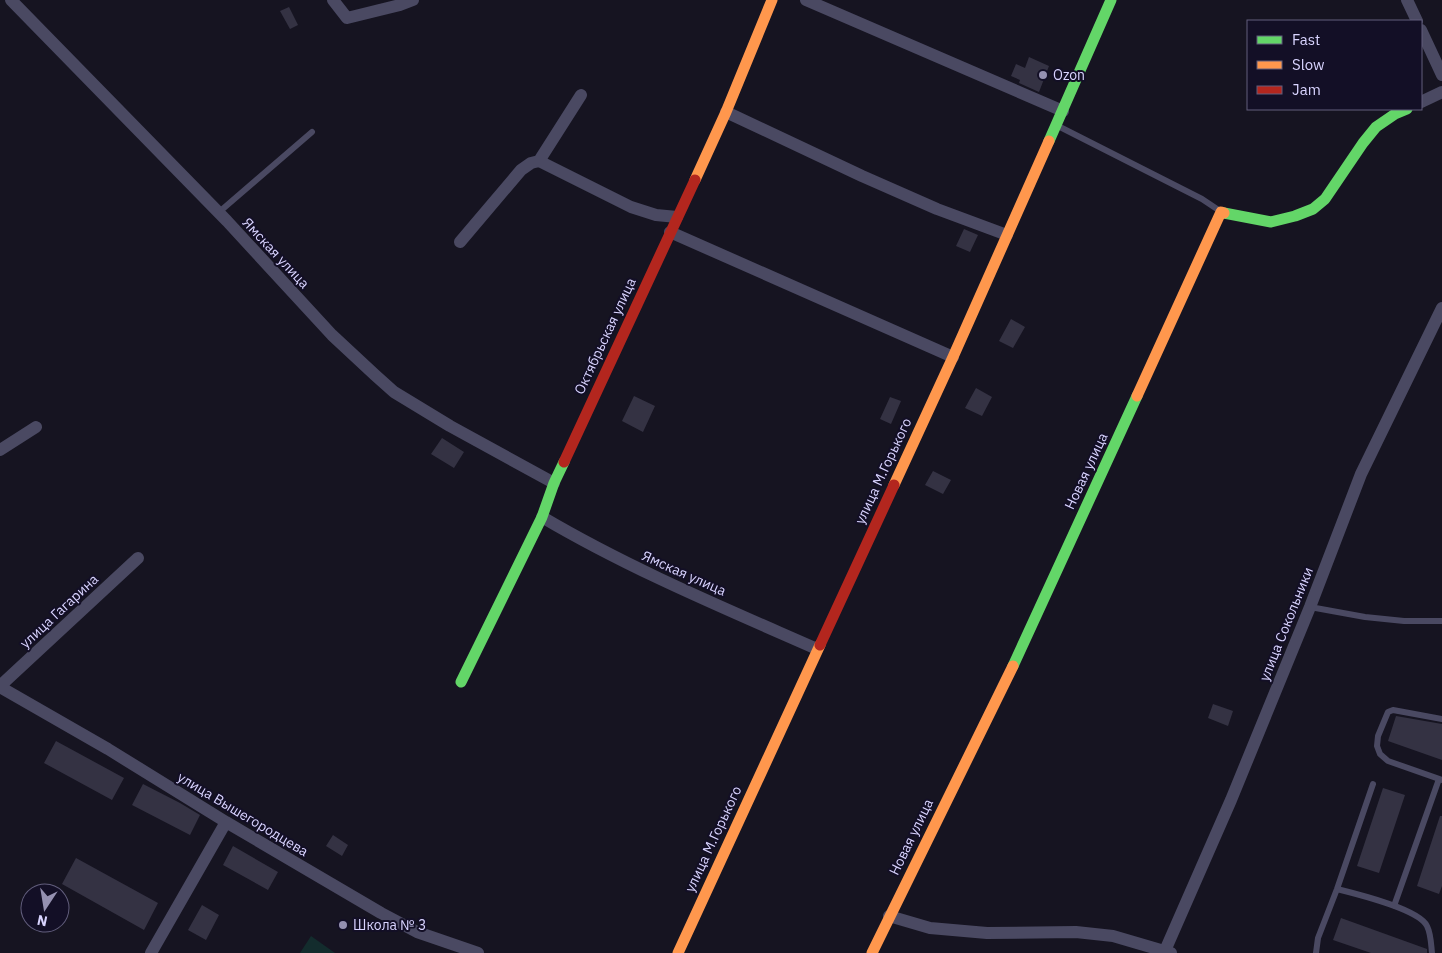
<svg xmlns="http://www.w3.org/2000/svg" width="1442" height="953" font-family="'IBM Plex Sans',sans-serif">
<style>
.green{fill:#132c2d}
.building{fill:#343243}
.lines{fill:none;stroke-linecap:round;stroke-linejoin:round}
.lane{stroke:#4a4962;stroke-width:6}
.street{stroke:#4a4962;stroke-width:12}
.fast{stroke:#63d668;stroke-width:11}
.slow{stroke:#ff974d;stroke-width:11}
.jam{stroke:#b3261e;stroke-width:11}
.poi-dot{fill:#9591b1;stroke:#130f26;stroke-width:2}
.labels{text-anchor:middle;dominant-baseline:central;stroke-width:4;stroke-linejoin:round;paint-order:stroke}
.poi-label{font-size:14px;fill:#d9d4ff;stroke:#130f26;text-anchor:start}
.street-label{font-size:14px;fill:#d9d4ff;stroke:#130f26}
</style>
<rect width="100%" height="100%" fill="#161421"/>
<path class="green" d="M 311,936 L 335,953 L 300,953 Z"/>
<path class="building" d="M 289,7 L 298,25 L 290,29 L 280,11 Z
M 1029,57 L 1049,66 L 1039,92 L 1019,83 L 1020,80 L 1011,76 L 1016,64 L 1025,68 Z
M 964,229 L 978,235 L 970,252 L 956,246 Z
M 1011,319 L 1025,327 L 1013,348 L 999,341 Z
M 976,388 L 992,397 L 982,416 L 965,408 Z
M 634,396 L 655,406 L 643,432 L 622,421 Z
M 890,397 L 901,401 L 891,424 L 880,419 Z
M 442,438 L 464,452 L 454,468 L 431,454 Z
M 933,471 L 951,480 L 943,494 L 925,485 Z
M 1213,704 L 1233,711 L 1228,726 L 1208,718 Z
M 1396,716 L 1442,724 L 1442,760 L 1388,741 Z
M 56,741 L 124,778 L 112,800 L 44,763 Z
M 143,784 L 180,803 L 200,815 L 190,835 L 132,805 Z
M 1383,788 L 1405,795 L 1379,873 L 1357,866 Z
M 1440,816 L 1442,816 L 1442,886 L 1439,894 L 1417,886 Z
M 333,835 L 348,845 L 342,856 L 326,846 Z
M 233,846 L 278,872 L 268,890 L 223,865 Z
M 76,858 L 158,903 L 144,930 L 62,884 Z
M 202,905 L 219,915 L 206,940 L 188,930 Z
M 1341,918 L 1427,949 L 1427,953 L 1371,953 L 1333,940 Z"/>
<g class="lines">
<path class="lane" d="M 1058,126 L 1202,199 L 1220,211
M 218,213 L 312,132
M 1310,607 L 1365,617 L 1404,621 L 1442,621
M 1442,719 L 1393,710 L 1388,712 L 1378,736 L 1377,746 L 1380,754 L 1388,761 L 1442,780
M 1337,889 C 1357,894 1419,909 1427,926 C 1431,934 1431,944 1432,953
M 1394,906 L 1439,779
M 1316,953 L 1318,938 L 1337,889 L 1373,784"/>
<path class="street" d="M 11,0 L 227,221 L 332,335 L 375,375 L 394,392 L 450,426 L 554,483
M 333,0 L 347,18 L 400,5 L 413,0
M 806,0 L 1063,111
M 1407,0 L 1417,21
M 1421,30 L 1442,75
M 1421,102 L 1442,92
M 726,112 L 862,176 L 937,209 L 1007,235
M 539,161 L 631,207 L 656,215 L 677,217
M 670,232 L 953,357
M 460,242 L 521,170 L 531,163 L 539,161 L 581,95
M 0,450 L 36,427
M 542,517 C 630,569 724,608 817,649
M 0,686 L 138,558
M 0,687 L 108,749 L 226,822 L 381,913 L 417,932 L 478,953
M 889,916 L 930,928 L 987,933 L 1076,932 L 1113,936 L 1171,953
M 151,953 L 226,822
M 1164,953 L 1231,800 L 1310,607 L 1361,474 L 1442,308"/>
<path class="fast" d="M 1049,141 L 1111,0
M 1224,213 L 1271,222 L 1295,216 L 1313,209 L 1325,199 L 1363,143 L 1376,127 L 1395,114 L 1407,109
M 1013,666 L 1137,396
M 461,682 L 542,517 L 554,483 L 564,462"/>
<path class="slow" d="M 695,180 L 726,112 L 772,0
M 1137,396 L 1221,212 L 1224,213
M 894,485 L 953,357 L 1049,141
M 678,953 L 820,645
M 872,953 L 1013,666"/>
<path class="jam" d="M 564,462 L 695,180
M 820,645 L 894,485"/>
</g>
<g class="poi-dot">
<circle cx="1043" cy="75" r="5"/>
<circle cx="343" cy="925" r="5"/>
</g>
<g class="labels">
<g class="poi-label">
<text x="1053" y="75">Ozon</text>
<text x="353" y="925">Школа № 3</text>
</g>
<g class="street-label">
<text transform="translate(276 253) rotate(47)">Ямская улица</text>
<text transform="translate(605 336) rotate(-65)">Октябрьская улица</text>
<text transform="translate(883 471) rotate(-65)">улица М.Горького</text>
<text transform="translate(1086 471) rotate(-65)">Новая улица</text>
<text transform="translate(684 573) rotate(24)">Ямская улица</text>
<text transform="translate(59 611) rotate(-43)">улица Гагарина</text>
<text transform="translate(1286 624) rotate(-68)">улица Сокольники</text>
<text transform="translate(243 814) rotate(31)">улица Вышегородцева</text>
<text transform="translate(911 837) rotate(-64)">Новая улица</text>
<text transform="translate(713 839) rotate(-65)">улица М.Горького</text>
</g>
</g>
<rect x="1247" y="20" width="175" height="90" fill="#130f26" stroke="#625e7d"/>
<rect x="1257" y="36" width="25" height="8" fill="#63d668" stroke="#625e7d"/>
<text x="1292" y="45" font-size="15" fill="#d9d4ff">Fast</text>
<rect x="1257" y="61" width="25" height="8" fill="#ff974d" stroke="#625e7d"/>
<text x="1292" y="70" font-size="15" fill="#d9d4ff">Slow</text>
<rect x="1257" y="86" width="25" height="8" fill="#b3261e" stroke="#625e7d"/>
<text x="1292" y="95" font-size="15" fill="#d9d4ff">Jam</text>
<g transform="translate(45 908) rotate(192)"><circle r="24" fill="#130f26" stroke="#625e7d"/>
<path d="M0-4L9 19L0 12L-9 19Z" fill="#9591b1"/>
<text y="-8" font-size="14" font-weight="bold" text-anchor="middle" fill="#d9d4ff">N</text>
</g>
</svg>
